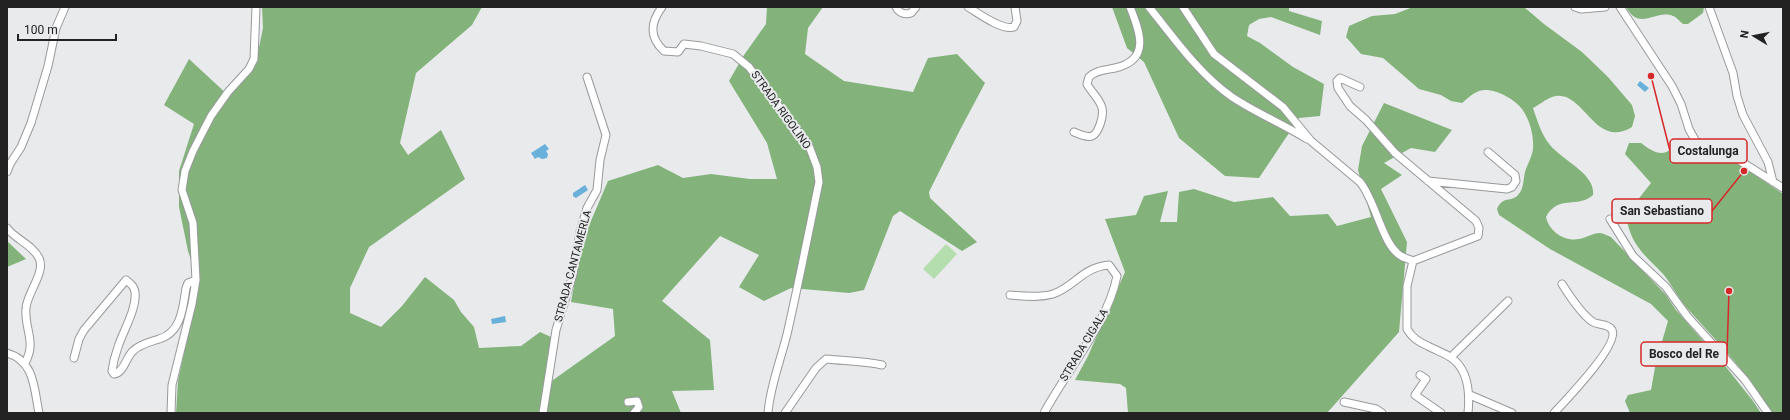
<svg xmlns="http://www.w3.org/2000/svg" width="1790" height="420" font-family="Roboto,sans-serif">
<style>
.green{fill:#b4dead}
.forest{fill:#83b37b}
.water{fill:#69b0da}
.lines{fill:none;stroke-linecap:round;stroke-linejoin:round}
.street-casing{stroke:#97999b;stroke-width:9}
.street{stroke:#fff;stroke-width:7}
.labels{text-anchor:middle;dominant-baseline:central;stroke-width:4;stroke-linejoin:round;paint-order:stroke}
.street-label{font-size:11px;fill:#222223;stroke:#e8eaec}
.leader{fill:none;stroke:#d62828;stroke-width:1.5}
.callout-dot{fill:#d62828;stroke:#e8eaec;stroke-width:1.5}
.callout{fill:#e8eaec;stroke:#d62828;stroke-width:1.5}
.callout-label{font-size:12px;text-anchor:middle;font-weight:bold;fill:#222223}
</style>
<rect width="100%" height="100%" fill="#e8eaec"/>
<path class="green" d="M 946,244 L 957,254 L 934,279 L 923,269 Z"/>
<path class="forest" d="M 262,7 L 482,7 L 472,25 L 416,73 L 400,143 L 408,155 L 441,130 L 465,179 L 369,247 L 350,288 L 350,313 L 381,327 L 402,306 L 425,277 L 454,300 L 461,312 L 474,327 L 479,348 L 521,346 L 540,332 L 551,337 L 546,385 L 615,336 L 613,309 L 571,302 L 582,242 L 608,181 L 658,165 L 683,178 L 711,174 L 750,179 L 777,179 L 767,143 L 729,81 L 744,55 L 766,24 L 767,7 L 823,7 L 808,28 L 805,54 L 844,81 L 913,92 L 928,58 L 957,54 L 985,83 L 960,130 L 929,192 L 930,198 L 977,242 L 962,251 L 900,211 L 893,216 L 864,290 L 849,293 L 791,288 L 764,301 L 739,287 L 759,255 L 720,236 L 662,301 L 710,340 L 714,390 L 672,391 L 681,413 L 176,413 L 178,381 L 199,284 L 188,251 L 179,207 L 179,171 L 194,124 L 164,105 L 189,59 L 229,96 L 256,62 L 263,28 Z
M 1112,7 L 1289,7 L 1289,11 L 1322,21 L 1320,35 L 1271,17 L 1259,19 L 1249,25 L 1247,36 L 1260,43 L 1293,67 L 1324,84 L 1320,116 L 1299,118 L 1259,178 L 1225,176 L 1179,138 L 1144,62 L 1127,48 Z
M 1413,7 L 1524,7 L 1544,24 L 1582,52 L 1608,77 L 1632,105 L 1635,116 L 1632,127 C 1594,151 1583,86 1552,97 C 1546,99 1539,105 1533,108 C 1537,120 1542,136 1550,145 C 1562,160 1596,174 1593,195 C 1578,209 1558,194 1546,217 C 1549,231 1564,242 1579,239 C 1585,238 1593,233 1600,233 C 1603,233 1608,236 1611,237 L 1666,295 L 1676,310 L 1726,367 L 1753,401 L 1761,413 L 1630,413 L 1625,401 L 1628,395 L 1651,390 L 1656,362 L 1668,321 L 1651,304 L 1550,249 L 1499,215 L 1497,209 C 1503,195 1511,203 1518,195 C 1524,189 1523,180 1525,172 C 1527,165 1532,157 1533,149 C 1534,136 1530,120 1522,109 C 1515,99 1492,86 1479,91 C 1473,93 1467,99 1462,103 L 1451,101 L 1441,95 L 1419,89 L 1383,58 L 1361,54 L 1346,37 L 1349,26 L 1372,16 L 1395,14 Z
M 1626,7 L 1704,7 L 1703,13 L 1688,24 L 1683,24 C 1680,22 1677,17 1673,16 C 1655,9 1640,32 1626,7 Z
M 1384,103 L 1452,130 L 1435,152 L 1411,148 L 1384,163 L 1402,175 L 1381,189 L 1407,242 L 1399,332 L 1327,413 L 1128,413 L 1126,388 L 1120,384 L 1075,380 L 1088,356 L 1125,272 L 1105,219 L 1136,215 L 1144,196 L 1168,191 L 1160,222 L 1177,222 L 1179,192 L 1194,189 L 1234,202 L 1273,197 L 1290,216 L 1328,214 L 1337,226 L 1371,217 L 1358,170 L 1362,146 Z
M 1680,139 L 1697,151 L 1741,165 L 1783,194 L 1783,413 L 1770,413 C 1749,373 1716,341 1687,308 C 1678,298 1672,285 1664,275 C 1645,255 1630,245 1626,215 L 1651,183 L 1625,154 L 1629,143 L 1641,143 C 1658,156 1666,158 1680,139 Z
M 7,241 L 26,259 L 7,267 Z"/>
<path class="water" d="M 1640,81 L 1649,88 L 1645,92 L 1637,85 Z
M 545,144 L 549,149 L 546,151 L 548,154 L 547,158 L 542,159 L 538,157 L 535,159 L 531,153 Z
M 585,185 L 588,190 L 576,198 L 573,196 L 573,193 Z
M 505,316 L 506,322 L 492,324 L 491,319 Z"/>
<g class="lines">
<g class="street-casing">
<path id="street" d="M 662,7 C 650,23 649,37 664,51 L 678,52 L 684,44 L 701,46 L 733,54 L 749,67 L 809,146 L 817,167 L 819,182 C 809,231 799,281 788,330 C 782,357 770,385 768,413
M 896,7 C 899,13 905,15 911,13 L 916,7
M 968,7 C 978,13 1002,31 1014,27 L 1017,21 L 1015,7
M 1149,7 C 1174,38 1199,74 1232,97 C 1256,113 1283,124 1307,139
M 1183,7 L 1214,54 L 1283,107 L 1311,141 L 1360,182 C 1376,201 1382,245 1401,256 C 1404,258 1409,259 1413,261 L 1407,286 L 1407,329 C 1412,338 1419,342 1428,346 C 1435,350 1444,353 1450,357 C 1469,369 1470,393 1468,413
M 1575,7 L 1581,9 L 1605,7
M 1620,7 L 1672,86 L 1681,104 L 1689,129 L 1695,140 L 1702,147 L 1734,157 L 1783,188
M 1709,7 L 1733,73 L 1737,96 L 1743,115 L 1768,162 L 1773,182
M 1360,87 L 1340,78 L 1337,81 L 1338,88 L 1350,106 L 1366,120 L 1395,153 L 1476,221 L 1479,228 L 1478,236 L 1413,261
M 1074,132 C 1079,134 1086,138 1092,136 C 1099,133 1104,115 1102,108 C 1100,99 1091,92 1087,84 L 1089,77 C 1096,70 1106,70 1115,68 C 1151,60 1140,32 1130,7
M 7,172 L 10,164 L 21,147 L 31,123 L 48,66 L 56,28 L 65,7
M 1428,181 L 1507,189 L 1512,187 L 1516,181 L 1515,175 L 1488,152
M 1610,219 L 1633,256 L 1666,287 L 1687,316 L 1745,380 L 1768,413
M 7,228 C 16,240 32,244 39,258 C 46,272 27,293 26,308 C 24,329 37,342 25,363
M 1010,295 C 1024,296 1039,298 1053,294 C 1074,287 1083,267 1109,265 L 1117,276 C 1108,323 1067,370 1044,413
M 7,353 C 35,361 34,389 39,413
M 1451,357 L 1508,301
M 74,358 L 79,339 L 84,330 L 126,280 C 131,284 134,286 135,292 C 137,309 123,331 118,347 C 115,355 113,363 112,371 L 114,374 C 124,373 126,357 133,351 C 140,344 150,342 159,339 C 181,333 183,308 186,288 L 188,283 L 196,280
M 1420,375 L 1426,379 L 1415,395 L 1441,413
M 1470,395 L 1512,413
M 628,402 L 637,401 L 639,407 L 634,413
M 1344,402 L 1376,409 L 1382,413
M 171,413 L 172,385 L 192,304 L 196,280 L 193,223 L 182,190 L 185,171 L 193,151 L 211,116 L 228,92 L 249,69 L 254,59 L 256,7
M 543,413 L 556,330 L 573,274 L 580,232 L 587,208 L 597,190 L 600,160 L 606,135 L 587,77
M 785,413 L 816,368 L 826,359 C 845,361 864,361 882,365
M 1554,413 C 1565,401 1620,344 1612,330 C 1609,324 1598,325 1593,322 C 1582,315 1569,295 1562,284"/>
</g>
<use href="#street" class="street"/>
</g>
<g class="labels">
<g class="street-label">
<text transform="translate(781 110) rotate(54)">STRADA RIGOLINO</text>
<text transform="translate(573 266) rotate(-75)">STRADA CANTAMERLA</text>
<text transform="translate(1084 345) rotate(-59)">STRADA CIGALA</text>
</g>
</g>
<path class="leader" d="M1651 76L1670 151M1744 171L1712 211M1729 291L1727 354"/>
<g class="callout-dot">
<circle cx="1651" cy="76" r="4"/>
<circle cx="1744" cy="171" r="4"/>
<circle cx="1729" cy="291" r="4"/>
</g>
<g class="callout">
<rect x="1670" y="139" width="77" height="24" rx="4"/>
<rect x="1612" y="199" width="100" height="24" rx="4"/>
<rect x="1641" y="342" width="86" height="24" rx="4"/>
</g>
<g class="callout-label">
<text x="1708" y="155">Costalunga</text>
<text x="1662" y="215">San Sebastiano</text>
<text x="1684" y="358">Bosco del Re</text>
</g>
<rect width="1790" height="420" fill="none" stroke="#222223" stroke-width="16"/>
<g transform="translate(1754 36) rotate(280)" stroke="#e8eaec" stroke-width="3" paint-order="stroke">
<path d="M0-3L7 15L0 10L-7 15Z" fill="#222223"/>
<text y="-6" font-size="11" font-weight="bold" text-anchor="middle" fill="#222223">N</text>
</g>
<path d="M18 34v6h98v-6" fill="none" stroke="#222223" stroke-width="2"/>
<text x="24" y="34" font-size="12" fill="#222223" stroke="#e8eaec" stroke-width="3" paint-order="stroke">100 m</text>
</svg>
